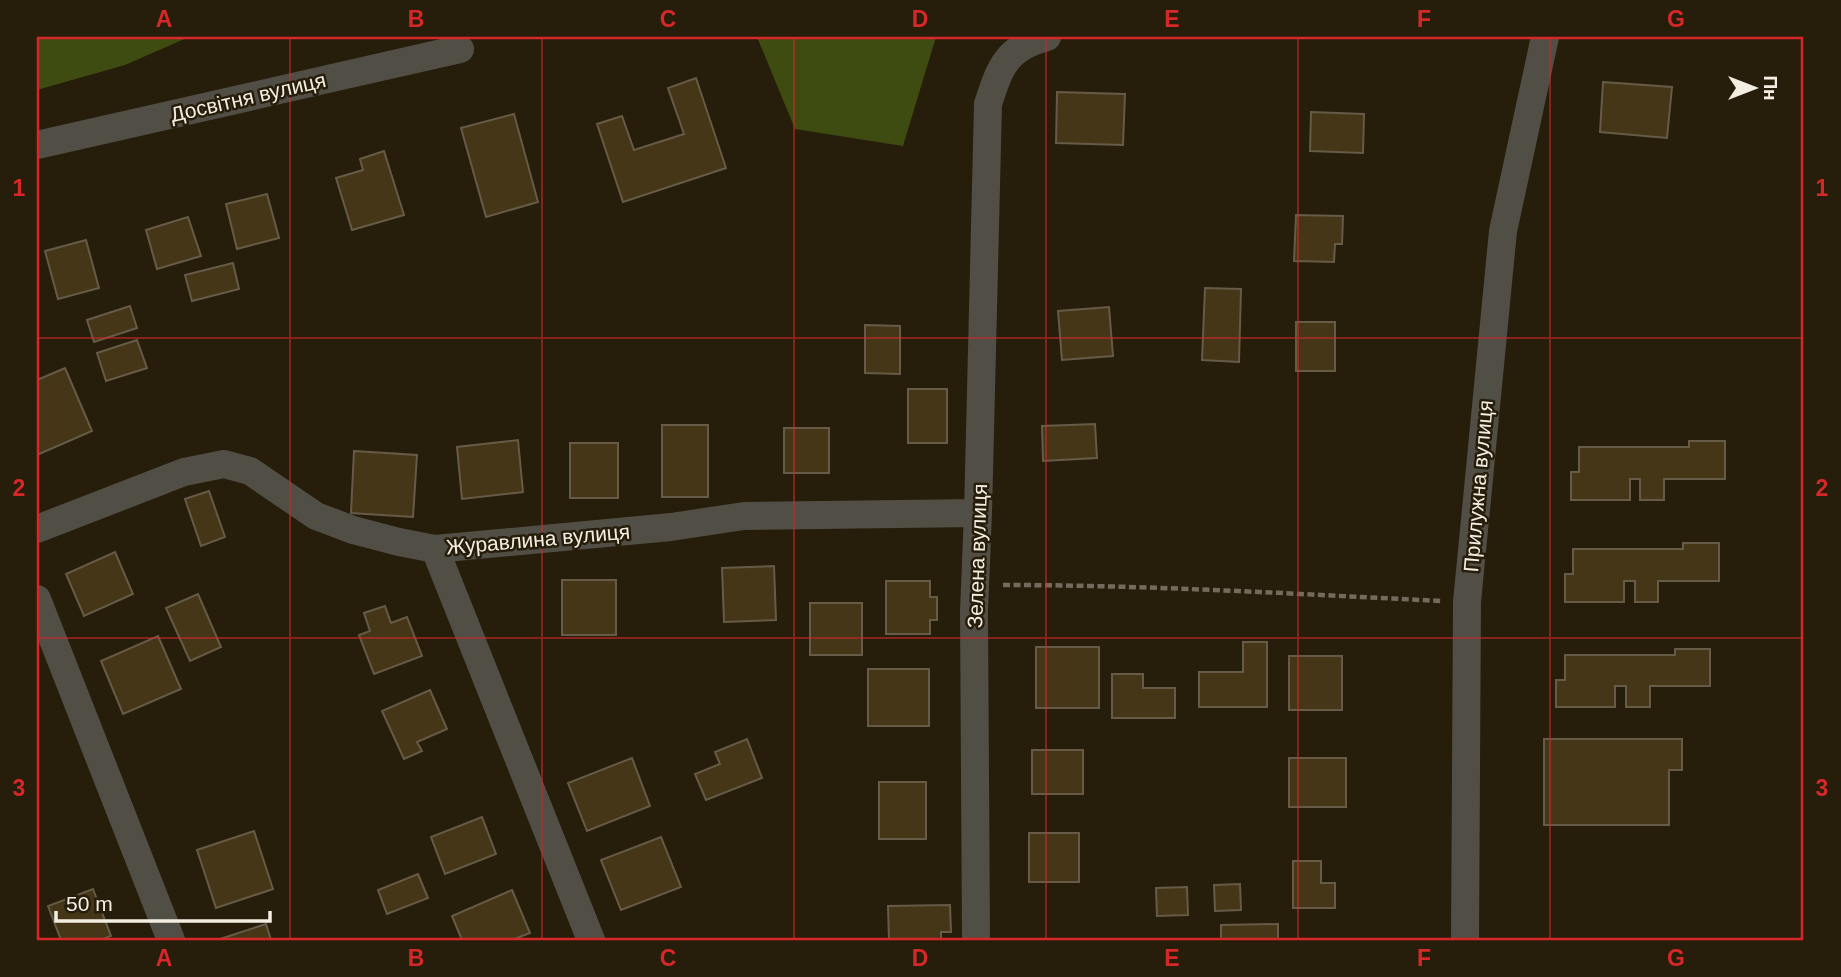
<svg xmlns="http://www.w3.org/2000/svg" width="1841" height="977" font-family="Arial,sans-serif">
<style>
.green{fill:#3e4b11}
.building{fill:#463618;stroke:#655b47;stroke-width:2}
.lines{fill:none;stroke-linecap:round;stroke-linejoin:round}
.path{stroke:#736b5b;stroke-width:4.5;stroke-dasharray:7 3.5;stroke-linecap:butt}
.minor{stroke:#514e45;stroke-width:28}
.grid{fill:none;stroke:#d62828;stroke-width:2;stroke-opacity:0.55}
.labels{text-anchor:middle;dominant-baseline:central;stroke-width:5;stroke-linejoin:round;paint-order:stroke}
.street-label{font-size:21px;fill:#f4eee2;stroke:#261d0b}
.neatline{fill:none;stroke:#d62828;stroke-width:2.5}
.grid-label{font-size:23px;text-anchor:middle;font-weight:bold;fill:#d62828}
</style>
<rect width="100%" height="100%" fill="#261d0b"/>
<path class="green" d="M 37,37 L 189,37 L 125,65 L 37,90 Z
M 757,37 L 936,37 L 903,146 L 795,129 Z"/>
<path class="building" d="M 696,78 L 726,168 L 623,202 L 597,124 L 622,116 L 634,150 L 684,134 L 668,88 Z
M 1603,82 L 1672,87 L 1667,138 L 1600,132 Z
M 1057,92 L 1125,94 L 1123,145 L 1056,143 Z
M 1311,112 L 1364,114 L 1363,153 L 1310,151 Z
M 514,114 L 538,202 L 486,217 L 461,128 Z
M 384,151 L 404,215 L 352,230 L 336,178 L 363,170 L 360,159 Z
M 267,194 L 279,238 L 237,249 L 226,204 Z
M 1296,215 L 1343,216 L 1342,244 L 1335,244 L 1334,262 L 1294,261 Z
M 188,217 L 201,256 L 157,269 L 146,230 Z
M 86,240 L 99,288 L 58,299 L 45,251 Z
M 233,263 L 239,289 L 192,301 L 185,275 Z
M 1205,288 L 1241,289 L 1239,362 L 1202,360 Z
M 130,306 L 137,328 L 94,342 L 87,320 Z
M 1109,307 L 1113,356 L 1062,360 L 1058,311 Z
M 1296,322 L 1335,322 L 1335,371 L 1296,371 Z
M 865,325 L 900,326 L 900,374 L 865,373 Z
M 137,340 L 147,368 L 106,381 L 97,353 Z
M 65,368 L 92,431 L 37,455 L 37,380 Z
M 908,389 L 947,389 L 947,443 L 908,443 Z
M 1095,424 L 1097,458 L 1043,461 L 1042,426 Z
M 662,425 L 708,425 L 708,497 L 662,497 Z
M 784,428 L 829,428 L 829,473 L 784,473 Z
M 518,440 L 523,492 L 462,499 L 457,447 Z
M 1689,441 L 1725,441 L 1725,479 L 1664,479 L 1664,500 L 1640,500 L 1640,479 L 1630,479 L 1630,500 L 1571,500 L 1571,472 L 1579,472 L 1579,447 L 1689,447 Z
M 570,443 L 618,443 L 618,498 L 570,498 Z
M 354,451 L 417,455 L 413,517 L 351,513 Z
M 209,491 L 225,537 L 201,546 L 185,499 Z
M 1683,543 L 1719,543 L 1719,581 L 1658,581 L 1658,602 L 1635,602 L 1635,581 L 1624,581 L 1624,602 L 1565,602 L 1565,574 L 1573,574 L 1573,549 L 1683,549 Z
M 115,552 L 133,594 L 84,616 L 66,574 Z
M 774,566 L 776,620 L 724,622 L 722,568 Z
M 562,580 L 616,580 L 616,635 L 562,635 Z
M 886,581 L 930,581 L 930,597 L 937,597 L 937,620 L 930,620 L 930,634 L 886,634 Z
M 198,594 L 221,647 L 190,661 L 166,608 Z
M 810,603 L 862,603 L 862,655 L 810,655 Z
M 385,606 L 391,623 L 407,617 L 422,656 L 374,674 L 359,635 L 370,631 L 364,613 Z
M 158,636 L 181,689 L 123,714 L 101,661 Z
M 1243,642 L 1267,642 L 1267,707 L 1199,707 L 1199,672 L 1243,672 Z
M 1036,647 L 1099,647 L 1099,708 L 1036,708 Z
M 1675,649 L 1710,649 L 1710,686 L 1650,686 L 1650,707 L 1626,707 L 1626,686 L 1615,686 L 1615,707 L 1556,707 L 1556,680 L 1565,680 L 1565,655 L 1675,655 Z
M 1289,656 L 1342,656 L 1342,710 L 1289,710 Z
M 868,669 L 929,669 L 929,726 L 868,726 Z
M 1112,674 L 1143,674 L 1143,688 L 1175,688 L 1175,718 L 1112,718 Z
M 430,690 L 447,729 L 417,742 L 422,751 L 404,759 L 382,711 Z
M 747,739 L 762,778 L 706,800 L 695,774 L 720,764 L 715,752 Z
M 1544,739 L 1682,739 L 1682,770 L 1669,770 L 1669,825 L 1544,825 Z
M 1032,750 L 1083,750 L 1083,794 L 1032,794 Z
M 632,758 L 650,806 L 587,831 L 568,783 Z
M 1289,758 L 1346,758 L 1346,807 L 1289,807 Z
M 879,782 L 926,782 L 926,839 L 879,839 Z
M 482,817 L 496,854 L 445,874 L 431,837 Z
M 254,831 L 273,889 L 216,908 L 197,850 Z
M 1029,833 L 1079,833 L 1079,882 L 1029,882 Z
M 661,837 L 681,887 L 621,910 L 601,860 Z
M 1293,861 L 1321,861 L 1321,883 L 1335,883 L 1335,908 L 1293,908 Z
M 418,874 L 428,898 L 387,914 L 378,890 Z
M 1240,884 L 1241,910 L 1215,911 L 1214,885 Z
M 1187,887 L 1188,915 L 1157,916 L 1156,888 Z
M 93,889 L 111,936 L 100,940 L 61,940 L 48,906 Z
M 512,890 L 530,933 L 512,940 L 462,940 L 452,916 Z
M 950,905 L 951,932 L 941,932 L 941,940 L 889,940 L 888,906 Z
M 266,924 L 271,940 L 217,940 Z
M 1278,924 L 1278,940 L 1221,940 L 1221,925 Z"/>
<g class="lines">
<path class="path" d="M 1003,585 C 1149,585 1296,594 1442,601"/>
<path class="minor" d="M 37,145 L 460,49
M 37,529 L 184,472 L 224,464 L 250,471 L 316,516 L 353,530 L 399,542 L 435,549
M 37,599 L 171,940
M 591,940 L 435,549 L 671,527 L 744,516 L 978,513
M 976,940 L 974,611 L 978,513 L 988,104 C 1000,67 1006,48 1047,37
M 1465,940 L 1467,602 L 1503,231 L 1545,37"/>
</g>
<path class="grid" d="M 290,37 L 290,940M 542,37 L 542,940M 794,37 L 794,940M 1046,37 L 1046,940M 1298,37 L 1298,940M 1550,37 L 1550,940M 37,338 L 1804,338M 37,638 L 1804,638"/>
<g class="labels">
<g class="street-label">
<text transform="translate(248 97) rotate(-13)">Досвітня вулиця</text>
<text transform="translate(1478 486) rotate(-85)">Прилужна вулиця</text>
<text transform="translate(538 539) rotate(-5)">Журавлина вулиця</text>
<text transform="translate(977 556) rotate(-88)">Зелена вулиця</text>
</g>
</g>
<rect width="1841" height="977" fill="none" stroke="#261d0b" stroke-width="77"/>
<g transform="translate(1754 88) rotate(90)" stroke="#261d0b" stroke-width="5" paint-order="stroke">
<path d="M0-5L12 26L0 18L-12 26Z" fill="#f4eee2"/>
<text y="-10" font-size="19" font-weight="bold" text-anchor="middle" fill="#f4eee2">Пн</text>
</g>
<path d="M56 911v10h214v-10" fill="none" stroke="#f4eee2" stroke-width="3.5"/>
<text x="66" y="911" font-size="21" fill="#f4eee2" stroke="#261d0b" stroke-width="5" paint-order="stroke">50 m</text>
<rect x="38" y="38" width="1764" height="901" class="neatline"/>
<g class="grid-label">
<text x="164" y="27">A</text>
<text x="416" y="27">B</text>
<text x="668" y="27">C</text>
<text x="920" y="27">D</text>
<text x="1172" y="27">E</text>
<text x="1424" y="27">F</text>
<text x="1676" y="27">G</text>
<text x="19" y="196">1</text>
<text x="1822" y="196">1</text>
<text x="19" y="496">2</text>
<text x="1822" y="496">2</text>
<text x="19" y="796">3</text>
<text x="1822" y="796">3</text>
<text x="164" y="966">A</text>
<text x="416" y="966">B</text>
<text x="668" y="966">C</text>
<text x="920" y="966">D</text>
<text x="1172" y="966">E</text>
<text x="1424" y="966">F</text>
<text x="1676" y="966">G</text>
</g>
</svg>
